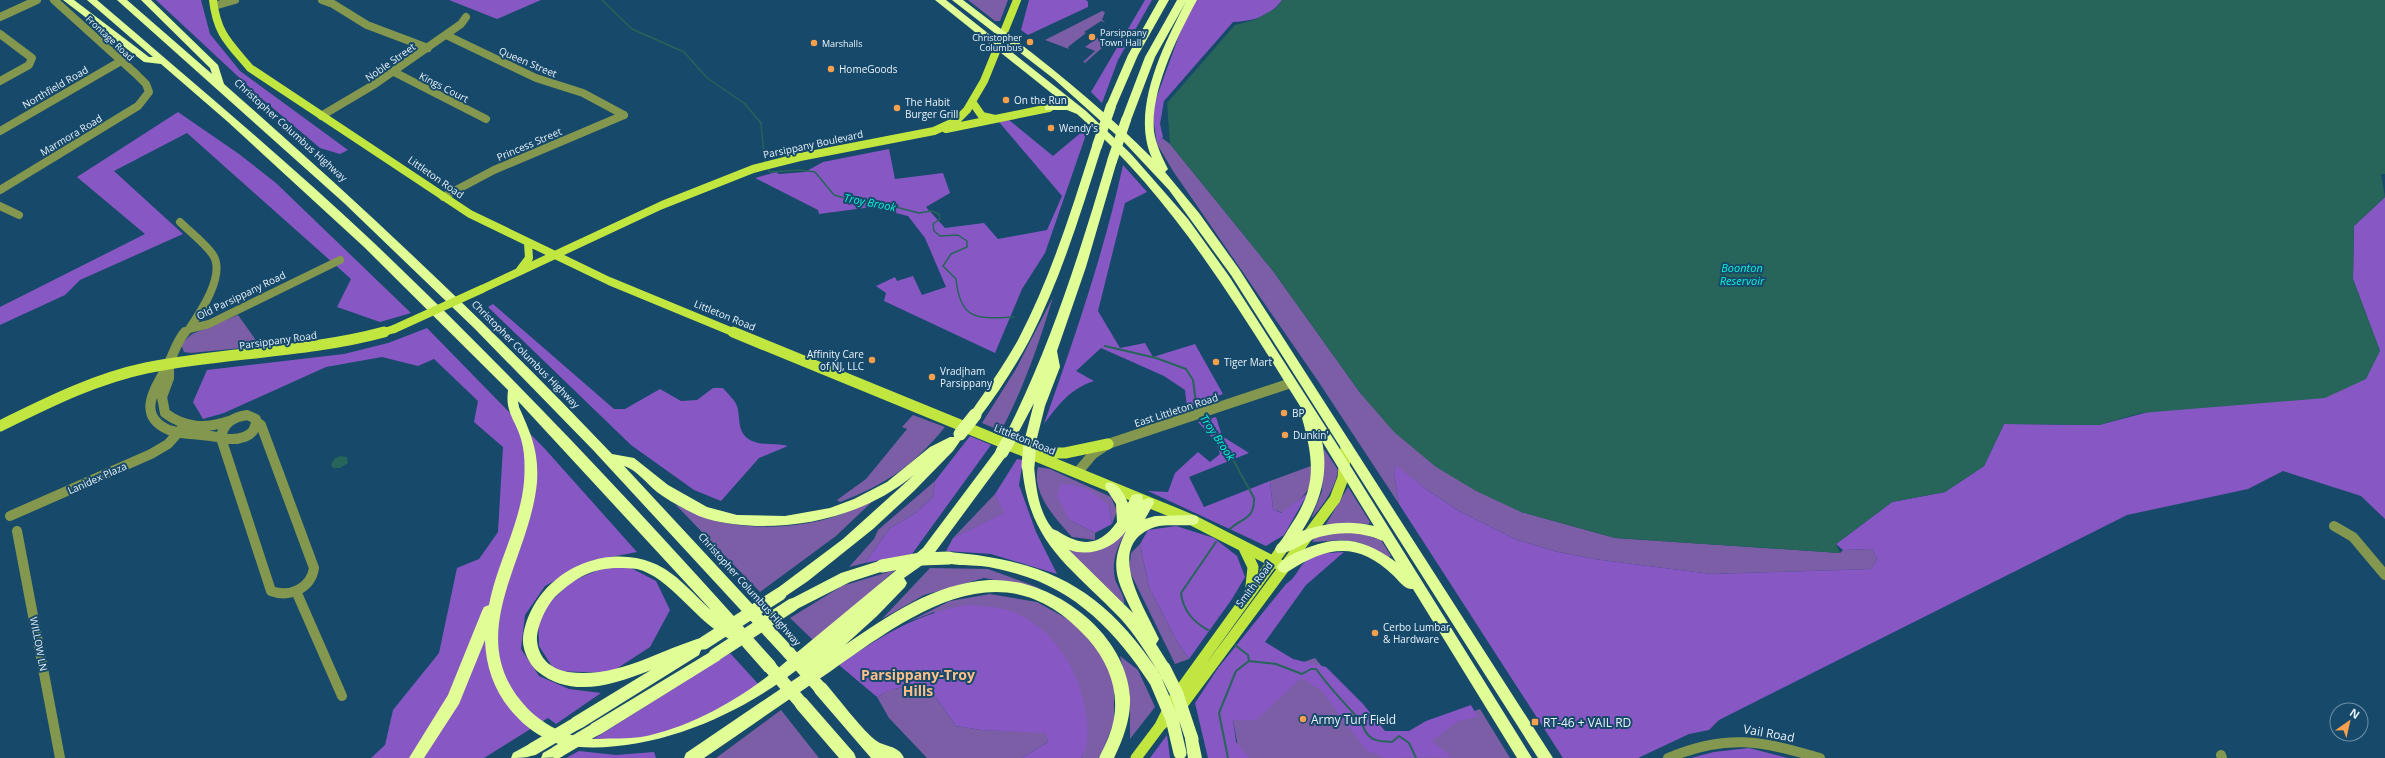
<svg xmlns="http://www.w3.org/2000/svg" width="2385" height="758" font-family="'Open Sans',sans-serif">
<style>
.green{fill:#7c5ea7}
.forest{fill:#8758c3}
.water{fill:#27645a}
.lines{fill:none;stroke-linecap:round;stroke-linejoin:round}
.stream-far1{stroke:#27645a;stroke-width:1.5}
.stream{stroke:#27645a;stroke-width:2}
.minor-far1{stroke:#83974f;stroke-width:8}
.minor{stroke:#83974f;stroke-width:10}
.major-far1{stroke:#c1e63f;stroke-width:8}
.major{stroke:#c1e63f;stroke-width:11}
.highway{fill:#e1fe96;fill-rule:evenodd}
.major-bridge{stroke:#c1e63f;stroke-width:8}
.highway-bridge-far1{stroke:#e1fe96;stroke-width:10}
.highway-bridge{stroke:#e1fe96;stroke-width:13}
.poi-dot{fill:#f8a04b;stroke:#17496a;stroke-width:1.5}
.labels{text-anchor:middle;dominant-baseline:central;stroke-width:4;stroke-linejoin:round;paint-order:stroke}
.far-poi-label{font-size:9px;fill:#e9f3fb;stroke:#17496a;text-anchor:start}
.far-street-label{font-size:9px;fill:#e9f3fb;stroke:#17496a}
.street-label{font-size:10px;fill:#e9f3fb;stroke:#17496a}
.poi-label{font-size:10px;fill:#e9f3fb;stroke:#17496a;text-anchor:start}
.water-label{font-size:11px;font-style:italic;fill:#0bf1d8;stroke:#17496a}
.near-poi-label{font-size:12px;fill:#e9f3fb;stroke:#17496a;text-anchor:start}
.near-street-label{font-size:12px;fill:#e9f3fb;stroke:#17496a}
.district-label{font-size:14px;font-weight:bold;fill:#fdbf89;stroke:#17496a}
</style>
<rect width="100%" height="100%" fill="#17496a"/>
<path class="green" d="M 968,0 L 1008,0 L 1000,21 L 995,21 Z
M 1102,11 L 1105,12 L 1102,20 L 1106,23 L 1101,21 L 1084,32 L 1086,33 L 1068,47 L 1069,49 L 1045,40 Z
M 1097,38 L 1104,41 L 1102,44 L 1104,46 L 1085,63 L 1083,62 L 1095,51 L 1085,47 Z
M 1162,138 L 1170,144 L 1273,271 L 1361,394 L 1521,512 L 1615,538 L 1840,553 L 1843,550 L 1872,549 L 1877,559 L 1871,569 L 1711,574 L 1594,559 L 1558,552 L 1517,540 L 1459,511 L 1426,489 L 1396,466 L 1394,473 L 1399,504 L 1318,381 L 1173,171 L 1157,144 Z
M 1053,297 C 1039,344 1024,387 1001,431 L 982,423 L 1016,369 Z
M 238,315 L 260,346 L 191,353 L 184,352 L 181,344 L 192,334 Z
M 913,415 L 945,427 C 914,465 885,485 840,502 L 837,500 L 866,479 L 907,429 L 902,427 Z
M 1324,449 L 1338,470 C 1335,490 1323,505 1311,519 L 1322,491 Z
M 1311,466 C 1316,491 1299,500 1282,513 L 1273,509 L 1270,481 Z
M 1038,467 L 1050,469 L 1111,497 L 1117,511 L 1112,524 L 1109,506 L 1070,520 L 1095,533 L 1095,540 L 1072,537 C 1056,519 1031,493 1038,467 Z
M 935,481 L 933,497 L 914,514 L 890,528 L 865,563 L 849,567 L 874,539 L 878,530 Z
M 1348,487 L 1370,522 L 1369,524 L 1348,523 L 1325,526 Z
M 995,494 L 1005,513 L 953,538 Z
M 877,497 L 836,536 L 760,592 L 675,504 C 686,509 697,515 708,519 C 751,531 806,529 847,512 C 857,508 867,502 877,497 Z
M 1140,510 C 1127,531 1109,552 1115,579 C 1117,586 1126,598 1124,604 L 1068,551 L 1085,551 Z
M 1333,533 L 1359,533 L 1381,540 L 1391,556 L 1389,557 L 1361,543 L 1342,540 L 1312,542 L 1316,537 Z
M 1140,544 L 1149,587 L 1179,645 L 1189,659 L 1175,664 L 1129,570 L 1131,553 Z
M 930,568 L 988,569 L 1042,589 L 984,578 L 924,595 L 882,619 Z
M 895,570 L 815,642 L 790,618 L 842,586 Z
M 990,594 L 1037,602 L 1075,623 L 1114,671 L 1114,722 L 1101,755 L 1098,758 L 1081,758 L 1083,755 L 934,612 L 908,622 L 950,601 Z
M 1120,656 L 1138,670 L 1155,707 L 1130,739 L 1130,696 Z
M 1315,658 L 1376,733 L 1394,739 L 1480,709 L 1510,758 L 1240,758 L 1233,720 L 1298,664 Z
M 912,685 L 930,689 L 956,726 L 981,730 L 1045,732 L 1048,742 L 1022,758 L 927,758 L 889,718 L 877,697 L 890,690 Z
M 781,710 L 819,758 L 716,758 Z"/>
<path class="forest" d="M 156,0 L 201,0 L 210,34 L 240,71 L 348,150 L 340,154 L 320,148 L 261,98 Z
M 449,0 L 541,0 L 497,19 Z
M 1029,0 L 1086,0 L 1088,2 L 1088,7 L 1028,35 L 1021,30 Z
M 1145,0 L 1152,0 L 1118,60 L 1102,103 L 1091,92 Z
M 1196,0 L 1282,0 C 1270,17 1252,21 1233,22 L 1164,101 L 1160,124 L 1163,137 L 1157,144 L 1152,110 L 1185,19 Z
M 178,112 L 239,154 L 276,183 L 411,313 L 380,322 L 337,307 L 351,279 L 187,133 L 114,171 L 183,234 L 80,280 L 65,295 L 0,325 L 0,307 L 145,234 L 77,177 Z
M 1009,120 L 1053,156 L 1089,126 L 1045,253 L 1022,289 L 995,353 L 884,301 L 886,293 L 876,286 L 895,277 L 897,281 L 913,276 L 922,295 L 946,287 L 925,238 L 908,216 L 872,207 L 819,214 L 818,210 L 755,178 L 776,172 L 779,174 L 805,172 L 823,162 L 889,149 L 895,179 L 943,173 L 950,193 L 926,207 L 945,228 L 984,223 L 998,239 L 1047,230 L 1062,196 L 999,122 Z
M 1123,165 L 1147,192 L 1125,203 L 1098,311 L 1120,348 L 1145,343 L 1153,357 L 1195,344 L 1223,394 L 1187,408 L 1185,390 L 1164,376 L 1101,348 L 1076,371 L 1094,381 C 1070,389 1059,404 1044,424 C 1074,339 1104,253 1123,165 Z
M 2385,197 L 2385,519 L 2361,496 L 2283,471 L 2248,489 L 2127,515 L 1719,720 L 1709,730 L 1689,734 L 1638,758 L 1563,758 L 1399,504 L 1394,473 L 1396,465 L 1426,489 L 1459,511 L 1517,540 L 1558,552 L 1594,559 L 1711,574 L 1871,569 L 1877,559 L 1872,549 L 1843,550 L 1836,544 L 1892,502 L 1945,492 L 1984,466 L 2004,424 L 2099,425 L 2380,351 L 2353,279 L 2354,226 Z
M 493,304 L 614,409 L 625,409 L 660,389 L 681,401 L 697,400 L 713,388 L 723,388 C 727,393 735,400 737,406 C 741,419 736,433 752,441 C 764,446 776,443 788,446 L 759,458 L 721,501 L 694,490 L 631,445 L 488,307 Z
M 427,328 L 545,449 L 637,552 L 590,561 L 545,586 L 525,615 L 521,649 L 539,676 L 569,689 L 601,693 L 556,724 L 548,718 L 484,758 L 371,758 L 385,745 L 393,710 L 439,653 L 457,568 L 479,559 L 498,532 L 503,447 L 474,422 L 478,401 L 434,359 L 418,366 L 382,357 L 326,367 L 224,413 L 203,419 L 193,402 L 207,370 L 344,354 L 388,343 Z
M 1216,417 L 1222,436 L 1249,453 L 1189,477 L 1204,507 L 1270,481 L 1273,509 L 1281,513 L 1308,493 L 1284,535 L 1266,546 L 1148,491 L 1168,492 L 1175,473 L 1198,452 L 1210,462 L 1220,454 L 1216,442 L 1198,422 Z
M 970,436 L 991,445 L 912,554 L 865,563 L 890,528 L 914,514 L 933,497 L 935,481 Z
M 1017,459 L 1023,460 L 1019,485 L 1036,532 L 1057,574 L 991,554 L 946,551 L 953,538 L 1004,513 L 995,494 Z
M 1061,484 C 1085,485 1092,491 1109,506 L 1112,524 L 1095,533 L 1070,520 L 1057,496 Z
M 1176,526 L 1214,538 L 1237,556 L 1245,577 L 1232,599 L 1189,659 L 1179,645 L 1149,587 L 1140,544 L 1148,530 Z
M 1344,552 L 1306,585 L 1265,642 L 1293,659 L 1326,667 L 1363,704 L 1385,731 L 1409,731 L 1426,721 L 1471,705 L 1478,717 L 1458,721 L 1432,741 L 1452,757 L 1385,758 L 1366,750 L 1321,690 L 1301,678 L 1256,720 L 1233,720 L 1236,742 L 1249,758 L 1208,758 L 1195,703 L 1218,668 L 1286,584 C 1295,578 1296,573 1302,565 C 1313,552 1329,553 1344,552 Z
M 608,566 L 627,566 L 656,581 L 670,610 L 650,647 L 610,673 L 555,671 L 539,646 L 538,614 L 572,581 Z
M 965,605 C 982,606 1000,606 1016,613 C 1056,631 1080,672 1086,714 C 1088,726 1089,748 1081,758 L 1022,758 L 1048,742 L 1045,733 L 981,730 L 956,726 L 930,689 C 908,684 896,686 877,697 L 839,665 C 883,635 912,616 965,605 Z
M 730,653 L 761,687 C 723,711 687,736 641,741 C 625,743 608,741 592,740 Z
M 1167,735 L 1170,758 L 1150,758 Z
M 1749,748 L 1788,758 L 1691,758 L 1714,752 Z
M 579,751 L 616,755 L 654,752 L 656,758 L 566,758 Z"/>
<path class="water" d="M 1282,0 L 2385,0 L 2385,174 L 2381,174 L 2385,197 L 2354,226 L 2353,279 L 2380,351 L 2366,379 L 2325,398 L 2141,413 L 2099,425 L 2004,424 L 1984,466 L 1945,492 L 1892,502 L 1836,544 L 1840,553 L 1615,538 L 1521,512 L 1476,491 L 1436,467 L 1394,432 L 1361,394 L 1273,271 L 1170,144 L 1167,103 L 1235,25 L 1254,20 L 1276,8 Z
M 340,456 L 347,457 L 348,463 L 340,468 L 333,468 L 331,465 L 334,459 Z"/>
<g class="lines">
<path class="stream-far1" d="M 602,0 L 632,29 L 684,52 L 707,78 L 744,103 L 761,123 L 765,164
M 767,168 L 770,172 L 800,170 L 815,172 L 834,195 L 856,201 L 880,203 L 919,213 L 931,211 L 939,214 L 940,219 L 933,224 L 934,231 L 940,236 L 958,235 L 967,241 L 967,247 L 951,254 L 943,266 L 956,279 C 960,321 978,319 1014,317"/>
<path class="stream" d="M 1105,346 L 1156,358 L 1186,369 L 1193,380 L 1196,403 L 1200,410
M 1203,416 L 1225,445 L 1254,498 C 1255,520 1241,518 1230,529
M 1208,630 C 1193,622 1183,610 1181,593 L 1216,542
M 1235,645 L 1248,655 L 1249,661 L 1276,664 L 1302,674 L 1311,669 L 1316,669 C 1329,687 1343,702 1358,718 C 1363,723 1364,732 1369,736 C 1375,742 1384,741 1392,742 L 1399,736 L 1409,743 L 1416,758
M 1228,758 L 1219,713 L 1236,671 L 1249,661"/>
<path class="minor-far1" d="M 322,0 L 333,4 L 367,25 L 428,48
M 214,6 L 235,0
M 0,17 L 37,0
M 0,34 L 32,58 L 29,65 L 0,81
M 446,35 L 536,78 L 583,93 L 624,115
M 394,72 L 486,119
M 321,116 L 375,84 L 461,24 L 466,17
M 0,131 L 121,61
M 0,190 L 138,106 L 149,92 L 146,84 L 136,74 L 54,0
M 443,197 L 494,170 L 624,115
M 0,206 L 19,215
M 180,222 C 190,232 205,243 213,255 C 226,275 200,313 189,329
M 184,333 L 189,329 L 209,324 L 340,260"/>
<path class="minor" d="M 185,332 C 177,341 174,353 168,365 C 157,386 134,415 169,430 C 185,436 204,433 221,438 L 271,591 C 290,598 311,588 314,568 L 261,425 L 257,422
M 169,364 L 169,378 L 162,397 L 165,413 C 185,428 205,429 229,421
M 247,415 L 256,419 C 257,438 237,441 221,438 C 223,423 233,417 247,415 Z
M 1077,473 L 1093,454 L 1108,444 L 1291,383
M 10,516 L 151,454 L 168,444 L 185,425
M 2334,526 L 2353,537 L 2385,575
M 17,531 L 60,758
M 296,591 L 342,696
M 2221,755 L 2222,758
M 1668,758 C 1727,733 1761,741 1820,758"/>
<path class="major-far1" d="M 213,0 C 217,34 229,43 250,68 L 470,214 L 609,281 L 735,333
M 973,103 L 982,116 L 995,119
M 946,129 L 1049,108
M 520,270 L 529,258 L 528,243
M 482,289 L 662,205 L 753,169 L 800,157 L 934,131 L 956,121 L 967,110 L 984,81 L 1017,0
M 381,333 L 394,329"/>
<path class="major" d="M 733,332 L 1192,520 L 1284,567
M 0,426 C 47,403 94,379 146,368 C 225,352 306,353 384,332
M 1036,453 L 1065,453 L 1108,444
M 1243,546 L 1253,567 L 1251,586
M 1160,726 L 1180,708 L 1335,499 L 1343,478 L 1346,446
M 1136,758 L 1160,726 L 1173,700 L 1282,549"/>
<path class="highway" d="M 63,0 L 74,0 L 149,57 L 153,57 L 87,0 L 97,0 C 190,80 284,158 373,242 C 514,376 646,517 775,662 L 777,667 L 776,670 L 789,659 L 784,657 L 593,450 L 475,329 L 344,203 L 117,0 L 127,0 L 212,74 L 210,68 L 141,0 L 151,0 L 218,65 L 224,84 C 358,202 489,324 612,454 L 634,458 L 668,485 L 707,507 L 737,515 L 785,516 L 830,508 L 854,499 L 887,482 L 930,447 L 950,437 L 958,437 L 960,441 L 953,451 L 914,491 L 873,529 L 808,581 L 780,600 L 775,598 L 773,594 L 775,590 L 843,539 L 914,475 C 869,512 813,527 756,526 C 738,525 717,523 699,516 C 686,510 669,501 657,492 C 647,484 636,469 624,466 L 794,649 L 795,654 L 923,548 L 998,448 L 1006,448 L 1008,452 L 1006,456 L 933,555 L 928,561 L 904,578 L 907,583 L 905,587 L 877,616 L 845,645 C 888,616 934,583 989,580 C 1051,577 1126,632 1130,697 C 1131,719 1123,739 1114,758 L 1099,758 C 1102,751 1106,744 1109,736 C 1123,701 1112,666 1088,639 C 1003,543 911,615 831,671 C 788,700 746,729 704,758 L 684,758 L 686,753 L 804,673 L 802,668 L 803,665 C 740,716 645,758 561,745 C 545,739 530,731 518,718 C 496,696 486,670 485,640 L 459,704 L 424,758 L 409,758 L 448,695 L 482,611 L 484,607 L 489,605 C 497,563 520,525 524,482 C 525,468 525,452 521,439 C 515,419 505,413 508,390 L 364,247 L 228,122 L 161,64 L 144,62 ZM 518,401 L 711,610 C 693,594 676,572 653,563 C 598,541 531,578 523,638 C 522,649 529,664 537,671 C 571,699 613,685 651,670 L 572,718 L 570,723 L 572,728 L 577,730 L 582,728 L 699,655 L 701,650 L 709,647 L 711,643 L 709,639 L 704,637 C 658,650 618,679 568,672 C 551,669 539,659 537,641 C 536,627 547,604 557,595 C 577,577 592,568 619,568 C 625,568 631,568 637,569 C 669,577 694,618 723,635 C 727,638 731,641 736,639 L 765,672 L 773,672 C 735,702 688,728 641,737 C 628,739 612,738 599,739 C 574,740 546,727 528,709 C 459,637 530,561 537,482 C 539,451 531,434 519,407 Z
M 935,0 L 946,0 L 1086,111 L 1131,154 L 1188,219 L 1229,276 L 1336,443 L 1532,758 L 1517,758 L 1413,589 C 1405,590 1399,581 1394,576 C 1358,541 1328,546 1289,571 L 1284,573 L 1279,571 L 1277,567 C 1281,559 1294,553 1302,550 C 1338,534 1364,538 1396,562 L 1383,541 C 1363,532 1341,531 1319,537 C 1308,540 1287,556 1277,553 L 1275,549 L 1277,545 C 1282,541 1287,531 1291,525 C 1317,487 1314,461 1302,418 L 1305,414 C 1238,308 1173,197 1077,114 L 1067,110 L 1045,110 L 1045,106 L 1065,104 ZM 1322,441 L 1328,451 L 1374,526 C 1349,520 1326,523 1302,531 C 1320,503 1329,474 1322,441 Z
M 952,0 L 963,0 C 1029,50 1094,99 1152,158 C 1130,110 1164,44 1187,0 L 1197,0 C 1178,35 1150,91 1154,131 C 1156,145 1162,157 1168,169 L 1165,172 L 1199,213 L 1239,269 L 1553,758 L 1538,758 L 1231,275 L 1169,190 L 1124,142 L 1054,79 Z
M 1159,0 L 1169,0 L 1138,55 L 1116,106 L 1111,109 L 1108,108 L 1106,106 L 1128,55 Z
M 1177,0 L 1187,0 L 1155,57 L 1131,120 L 1130,122 L 1122,122 L 1121,120 L 1145,57 Z
M 1097,143 L 1102,146 C 1081,212 1061,278 1030,339 C 1015,367 998,393 979,418 L 971,418 L 969,415 L 971,412 C 987,389 1004,365 1018,340 C 1050,279 1071,212 1092,146 Z
M 1112,158 L 1117,161 L 1086,267 L 1057,351 L 1060,367 L 1045,406 L 1036,442 L 1034,446 L 1026,446 L 1024,442 L 1034,403 L 1015,439 L 1007,439 L 1005,436 C 1050,348 1079,255 1107,161 Z
M 1028,461 L 1032,462 L 1034,466 C 1036,486 1038,511 1052,528 C 1053,530 1057,530 1059,532 C 1083,547 1100,546 1117,522 L 1116,504 L 1105,487 L 1106,483 C 1117,480 1124,494 1128,503 L 1132,495 L 1137,494 L 1142,495 L 1143,500 L 1148,498 L 1153,499 L 1154,503 L 1145,519 L 1155,516 L 1192,515 L 1197,516 L 1199,520 L 1197,524 L 1192,525 C 1181,526 1165,524 1155,527 C 1102,545 1145,608 1159,639 L 1156,644 L 1171,668 L 1169,673 L 1164,674 L 1159,673 C 1147,654 1135,634 1120,618 C 1070,566 1029,544 1022,466 L 1024,462 ZM 1126,531 C 1109,566 1116,579 1133,613 L 1069,550 C 1090,557 1113,549 1126,531 Z
M 949,552 C 1051,561 1103,589 1160,674 L 1162,679 L 1160,684 L 1155,686 L 1150,684 C 1116,632 1075,589 1014,573 C 1003,570 991,567 981,566 C 969,565 955,566 944,562 L 942,558 L 944,554 Z
M 882,560 L 887,562 L 889,566 L 887,570 L 850,582 L 797,609 L 792,611 L 787,609 L 785,605 L 787,601 L 841,573 Z
M 715,649 L 720,650 L 722,655 L 720,660 L 601,734 L 596,736 L 591,734 L 589,729 L 591,724 Z
M 820,681 L 825,683 C 839,699 859,726 874,739 C 884,748 898,744 904,758 L 871,758 L 815,693 L 813,688 L 815,683 Z
M 801,696 L 806,698 L 854,753 L 856,758 L 839,758 L 796,708 L 794,703 L 796,698 Z
M 1192,732 L 1197,734 L 1202,758 L 1188,758 L 1185,739 L 1187,734 Z
M 533,742 L 538,744 L 540,749 C 535,758 522,758 511,758 L 513,753 Z
M 557,745 L 562,747 L 564,752 L 562,757 L 541,758 L 543,753 Z"/>
<path class="major-bridge" d="M 394,329 L 482,289"/>
<path class="highway-bridge-far1" d="M 1097,146 L 1111,106
M 1112,161 L 1126,120"/>
<path class="highway-bridge" d="M 960,434 L 975,415
M 1002,452 L 1011,436
M 1028,466 L 1030,442
M 882,566 L 921,559 L 949,558
M 704,643 L 780,594
M 789,653 L 820,688
M 715,655 L 792,605
M 770,667 L 801,703
M 1164,668 L 1177,694 L 1192,739
M 1155,679 L 1172,719 L 1180,753
M 533,749 L 577,723
M 557,752 L 596,729"/>
</g>
<g class="poi-dot">
<circle cx="1092" cy="37" r="4"/>
<circle cx="1030" cy="42" r="4"/>
<circle cx="814" cy="43" r="4"/>
<circle cx="831" cy="69" r="4"/>
<circle cx="1006" cy="100" r="4"/>
<circle cx="897" cy="108" r="4"/>
<circle cx="1051" cy="128" r="4"/>
<circle cx="872" cy="360" r="4"/>
<circle cx="1216" cy="362" r="4"/>
<circle cx="932" cy="377" r="4"/>
<circle cx="1284" cy="413" r="4"/>
<circle cx="1285" cy="435" r="4"/>
<circle cx="1375" cy="633" r="4"/>
<circle cx="1303" cy="719" r="4"/>
<rect x="1531" y="718" width="8" height="8" rx="2"/>
</g>
<g class="labels">
<g class="far-poi-label">
<text x="1100" y="32">Parsippany<tspan x="1100" dy="10">Town Hall</tspan></text>
<text x="1022" y="37" text-anchor="end">Christopher<tspan x="1022" dy="10">Columbus</tspan></text>
<text x="822" y="43">Marshalls</text>
</g>
<g class="far-street-label">
<text transform="translate(110 38) rotate(43)">Frontage Road</text>
</g>
<g class="street-label">
<text transform="translate(390 62) rotate(-35)">Noble Street</text>
<text transform="translate(528 62) rotate(23)">Queen Street</text>
<text transform="translate(55 87) rotate(-30)">Northfield Road</text>
<text transform="translate(444 87) rotate(27)">Kings Court</text>
<text transform="translate(291 130) rotate(42)">Christopher Columbus Highway</text>
<text transform="translate(71 135) rotate(-31)">Marmora Road</text>
<text transform="translate(529 144) rotate(-23)">Princess Street</text>
<text transform="translate(813 144) rotate(-12)">Parsippany Boulevard</text>
<text transform="translate(436 177) rotate(35)">Littleton Road</text>
<text transform="translate(241 295) rotate(-26)">Old Parsippany Road</text>
<text transform="translate(725 315) rotate(22)">Littleton Road</text>
<text transform="translate(278 340) rotate(-8)">Parsippany Road</text>
<text transform="translate(526 354) rotate(45)">Christopher Columbus Highway</text>
<text transform="translate(1176 410) rotate(-18)">East Littleton Road</text>
<text transform="translate(1025 439) rotate(22)">Littleton Road</text>
<text transform="translate(97 478) rotate(-24)">Lanidex Plaza</text>
<text transform="translate(1254 584) rotate(-53)">Smith Road</text>
<text transform="translate(750 589) rotate(48)">Christopher Columbus Highway</text>
<text transform="translate(39 644) rotate(79)">WILLOW LN</text>
</g>
<g class="poi-label">
<text x="839" y="69">HomeGoods</text>
<text x="1014" y="100">On the Run</text>
<text x="905" y="102">The Habit<tspan x="905" dy="12">Burger Grill</tspan></text>
<text x="1059" y="128">Wendy's</text>
<text x="864" y="354" text-anchor="end">Affinity Care<tspan x="864" dy="12">of NJ, LLC</tspan></text>
<text x="1224" y="362">Tiger Mart</text>
<text x="940" y="371">Vradjham<tspan x="940" dy="12">Parsippany</tspan></text>
<text x="1292" y="413">BP</text>
<text x="1293" y="435">Dunkin'</text>
<text x="1383" y="627">Cerbo Lumbar<tspan x="1383" dy="12">&amp; Hardware</tspan></text>
</g>
<g class="water-label">
<text transform="translate(870 202) rotate(11)">Troy Brook</text>
<text x="1742" y="267">Boonton<tspan x="1742" dy="13">Reservoir</tspan></text>
<text transform="translate(1218 437) rotate(56)">Troy Brook</text>
</g>
<g class="near-poi-label">
<text x="1311" y="719">Army Turf Field</text>
<text x="1543" y="722">RT-46 + VAIL RD</text>
</g>
<g class="near-street-label">
<text transform="translate(1769 733) rotate(10)">Vail Road</text>
</g>
<g class="district-label">
<text x="918" y="674">Parsippany-Troy<tspan x="918" dy="16">Hills</tspan></text>
</g>
</g>
<g transform="translate(2349 722) rotate(34)"><circle r="19" fill="#17496a" stroke="#6b8da4"/>
<path d="M0-3L7 15L0 10L-7 15Z" fill="#f8a04b"/>
<text y="-6" font-size="11" font-weight="bold" text-anchor="middle" fill="#e9f3fb">N</text>
</g>
</svg>
